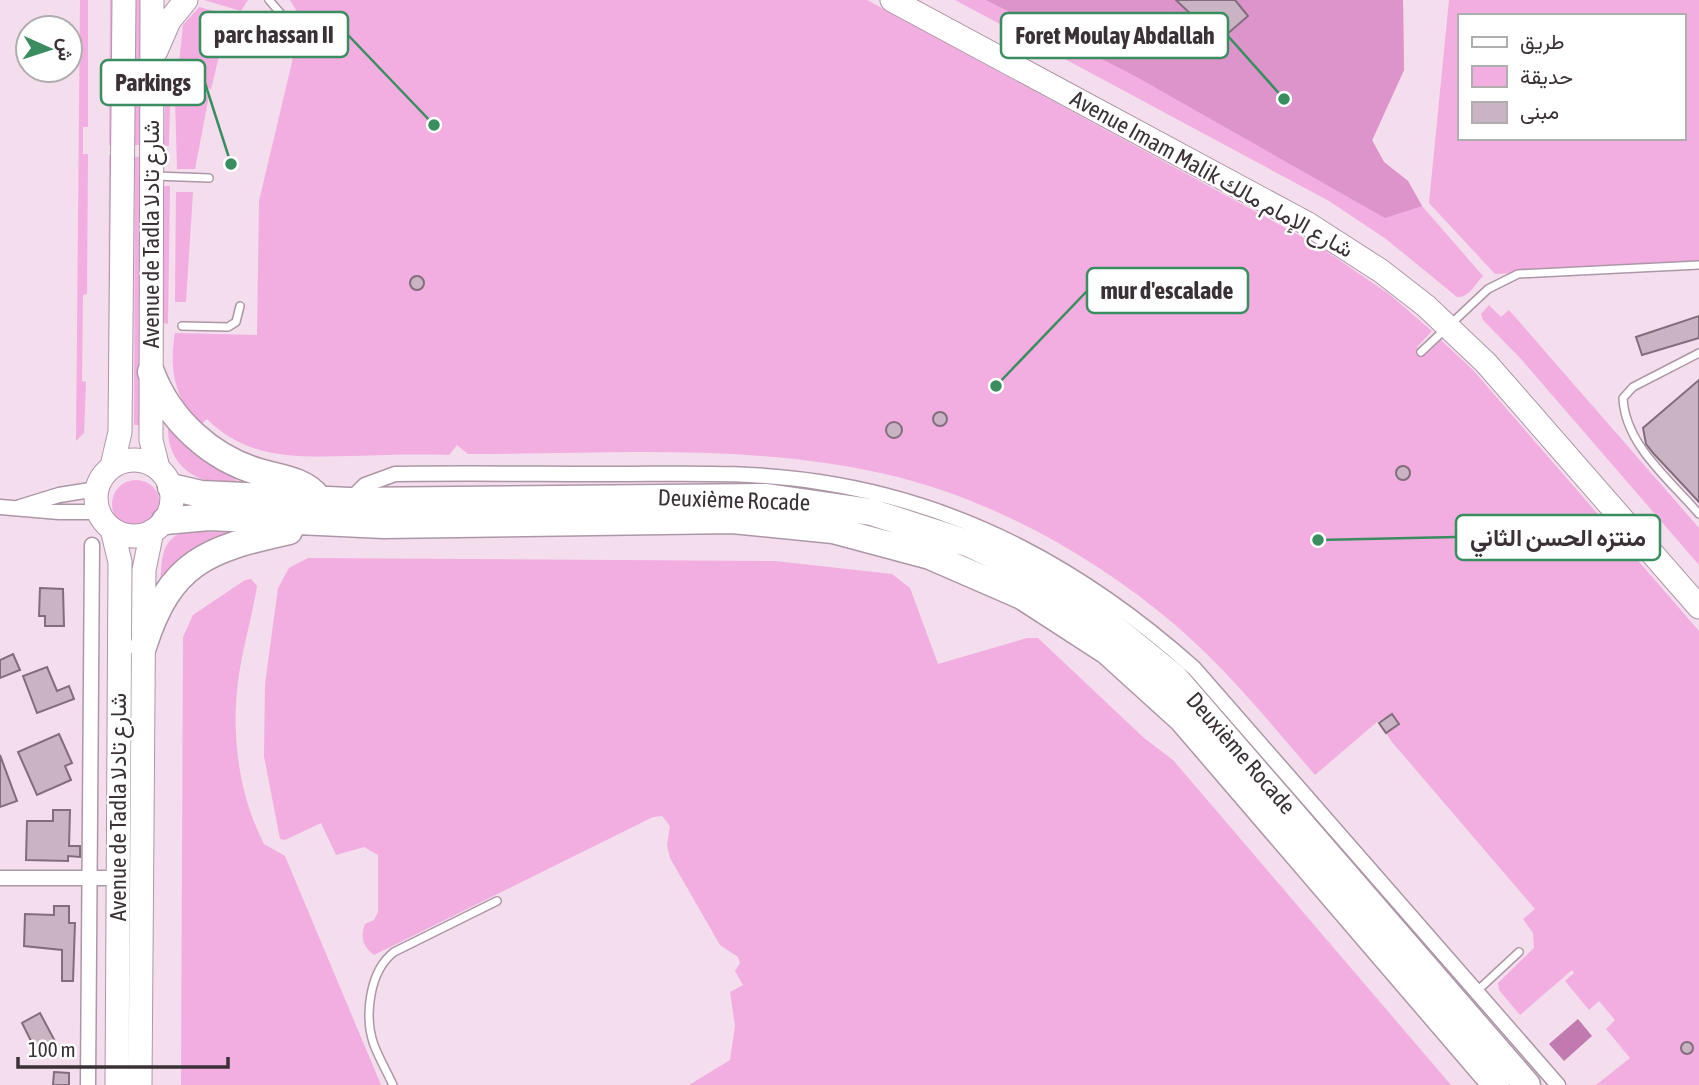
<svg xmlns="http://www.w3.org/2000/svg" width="1699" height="1085" font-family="'Asap Condensed',Vazirmatn,sans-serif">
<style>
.green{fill:#f2ade1;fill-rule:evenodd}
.forest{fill:#dc94ca}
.water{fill:#c07aaf}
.building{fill:#cab4c4;stroke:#816d7b;stroke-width:2}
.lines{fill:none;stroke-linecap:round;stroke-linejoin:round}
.lane-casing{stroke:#ad97a7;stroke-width:10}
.street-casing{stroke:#ad97a7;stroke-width:17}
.primary-casing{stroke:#ad97a7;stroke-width:25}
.highway-casing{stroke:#ad97a7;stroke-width:29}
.lane{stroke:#fff;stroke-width:7}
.street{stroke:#fff;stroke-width:14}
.primary{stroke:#fff;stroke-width:23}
.highway{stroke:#fff;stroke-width:26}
.labels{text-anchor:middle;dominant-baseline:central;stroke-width:5;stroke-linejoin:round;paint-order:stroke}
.street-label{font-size:23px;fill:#3a3137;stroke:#fff}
.leader{fill:none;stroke:#3a8d5f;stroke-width:2.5}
.callout-dot{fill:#3a8d5f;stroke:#fff;stroke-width:2.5}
.callout{fill:#fff;stroke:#3a8d5f;stroke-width:2.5}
.callout-label{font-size:24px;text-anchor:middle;font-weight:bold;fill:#3a3137}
</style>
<rect width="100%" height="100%" fill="#f4dded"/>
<path class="green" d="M 80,0 L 88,0 L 88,127 L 83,127 L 83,154 L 88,154 L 87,294 L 83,295 L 82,381 L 86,382 L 84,433 L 76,441 Z
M 110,0 L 116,0 L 115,145 L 109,145 Z
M 135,0 L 142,0 L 141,145 L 135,145 Z
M 204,0 L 248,0 L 241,11 Z
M 290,0 L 867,0 L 1317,245 L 1389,294 L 1432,331 L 1417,347 L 1425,355 L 1441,340 L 1473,370 L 1699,631 L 1699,1085 L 1596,1085 L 1630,1058 L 1606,1029 L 1615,1020 L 1599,1001 L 1589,1010 L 1565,981 L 1574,973 L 1572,970 L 1520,1015 L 1499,990 L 1498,983 L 1534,948 L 1533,933 L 1523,919 L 1535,909 L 1392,742 L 1386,733 L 1399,724 L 1392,714 L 1377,722 L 1315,775 C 1270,723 1227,669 1174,624 C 1093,555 990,498 885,474 C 750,443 606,454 468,454 L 457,445 L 449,455 C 416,454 384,455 352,456 C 297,457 248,460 207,419 L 200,425 C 174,397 169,369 175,333 L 257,335 L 259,201 L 302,20 Z
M 955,0 L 1403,0 L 1404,70 L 1372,141 L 1384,162 L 1408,181 L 1422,206 L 1483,276 C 1476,282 1470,298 1457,297 L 1386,239 L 1329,201 Z
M 1449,0 L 1699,0 L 1699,264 L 1495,274 L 1429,203 ZM 1459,16 L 1683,16 L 1683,138 L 1459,138 Z
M 199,7 L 229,15 L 211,89 L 177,83 L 183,25 Z
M 166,65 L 171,65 L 169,146 L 164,146 Z
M 178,90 L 209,96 L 195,169 L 177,169 L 175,99 Z
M 109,155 L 114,156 L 114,425 L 108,424 Z
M 135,157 L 141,157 L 139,425 L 134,425 Z
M 164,186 L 170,186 L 168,324 L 163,323 Z
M 176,192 L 193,192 L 186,302 L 175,302 Z
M 1489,305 L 1501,317 L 1509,310 L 1699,528 L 1699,565 L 1521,359 L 1483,320 L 1481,314 Z
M 168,425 L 209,463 L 241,483 C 202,488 166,469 168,425 Z
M112 504a24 24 0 1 1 48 0a24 24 0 1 1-48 0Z
M 188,531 L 241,533 L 160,587 C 162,563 159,537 188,531 Z
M 308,558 L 775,561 L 892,574 L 910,588 L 938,664 L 1027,638 L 1038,638 L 1144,738 L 1173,760 L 1451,1085 L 689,1085 L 730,1060 L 735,1026 L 730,992 L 743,985 L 735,971 L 740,963 L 738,957 L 720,945 L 670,858 L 667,845 L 670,826 L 662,816 L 653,817 L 374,955 C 363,947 360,937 365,924 L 374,920 L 378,912 L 378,855 L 364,847 L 336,855 L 321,823 L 285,840 L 280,839 L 264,756 L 265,684 L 278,588 L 289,568 Z
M 251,579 L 257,586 C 252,618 242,649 238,682 C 231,735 239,796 264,844 L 285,856 L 381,1085 L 181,1085 L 183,637 L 193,615 L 245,580 Z
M 133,591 L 131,1029 L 127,1029 L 130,592 Z"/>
<path class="forest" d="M 986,0 L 1403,0 L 1404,70 L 1372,140 L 1384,162 L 1408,181 L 1422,206 L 1385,218 L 1135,76 Z"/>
<path class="water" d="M 1578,1019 L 1592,1036 L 1564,1061 L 1549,1044 Z"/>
<path class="building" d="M 1176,0 L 1235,0 L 1248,16 L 1203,55 L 1183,34 L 1196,19 Z
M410 283a7 7 0 1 1 14 0a7 7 0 1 1-14 0Z
M 1699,316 L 1699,338 L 1642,355 L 1636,337 Z
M 1699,380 L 1699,502 L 1654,454 L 1646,444 L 1643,428 Z
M933 419a7 7 0 1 1 14 0a7 7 0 1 1-14 0Z
M886 430a8 8 0 1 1 16 0a8 8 0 1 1-16 0Z
M1396 473a7 7 0 1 1 14 0a7 7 0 1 1-14 0Z
M 40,588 L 63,589 L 64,626 L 45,626 L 45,616 L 39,616 Z
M 13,654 L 20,670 L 0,678 L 0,660 Z
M 47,667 L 57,691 L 69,686 L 74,699 L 37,713 L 23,676 Z
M 1392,714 L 1399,724 L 1386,733 L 1379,723 Z
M 59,734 L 72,763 L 65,766 L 71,780 L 37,795 L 18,752 Z
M 0,755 L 17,801 L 0,807 Z
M 53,810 L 70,810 L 69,846 L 80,846 L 80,857 L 68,856 L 68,861 L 26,860 L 27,821 L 53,821 Z
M 54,906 L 69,906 L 69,923 L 75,923 L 73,981 L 62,981 L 62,950 L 24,946 L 25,914 L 54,915 Z
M 40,1013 L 57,1045 L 38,1055 L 22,1023 Z
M1681 1048a6 6 0 1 1 12 0a6 6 0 1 1-12 0Z
M 54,1072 L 69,1073 L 69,1085 L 53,1085 Z"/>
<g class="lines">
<g class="lane-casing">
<path id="lane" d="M 269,0 L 282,15 L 283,28
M 155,176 L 209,178
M 182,326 L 228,327 L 236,322 L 240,306
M 1421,352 L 1488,289 L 1518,274 L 1699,265
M 1699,353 L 1633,387 L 1623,398 C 1625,445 1671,481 1699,514
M 1477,991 L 1519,952
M 393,1085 C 387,1072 379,1058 374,1045 C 364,1017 369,971 394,952 L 497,901"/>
</g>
<g class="street-casing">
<path id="street" d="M 349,501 L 365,485 L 395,474 C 467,473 540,474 613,474 C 681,474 751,471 819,482 C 965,504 1085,571 1194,668 L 1558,1085
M 0,507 L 59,512 L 99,512
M 20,507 L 59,495 L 97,489
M 0,878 L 118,878
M 88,1085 L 92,545"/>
</g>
<g class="primary-casing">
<path id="primary" d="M 152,0 L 151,440 L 158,468
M 892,0 L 1308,224 L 1381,271 L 1426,306 L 1486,363 L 1699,607
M 156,51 L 169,21 L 186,0
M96 498a38 38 0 1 1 76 0a38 38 0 1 1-76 0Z
M 112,466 L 120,432 L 124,0
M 112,529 L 120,562 L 117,1085
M 140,1085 L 144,570 L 152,531"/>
</g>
<g class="highway-casing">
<path id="highway" d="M 151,372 C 169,420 211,458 259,472 C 279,478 305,480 318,498
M 171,487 L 201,494 L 349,501 L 767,497 L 871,512 L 970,544 L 1033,574 L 1093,611 L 1174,677 L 1527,1085
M 165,521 L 209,517 L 384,525 L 732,520 L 833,530 L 930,556 L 1022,596 L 1107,651 L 1182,719 L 1496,1085
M 143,647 C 170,561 208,549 289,531"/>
</g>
<use href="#lane" class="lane"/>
<use href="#street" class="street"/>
<use href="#primary" class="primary"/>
<use href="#highway" class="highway"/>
</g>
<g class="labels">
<g class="street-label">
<text transform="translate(1212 174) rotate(29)">Avenue Imam Malik شارع الإمام مالك</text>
<text transform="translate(151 234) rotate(-90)">Avenue de Tadla شارع تادلا</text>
<text transform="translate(734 500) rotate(2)">Deuxième Rocade</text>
<text transform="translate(1241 753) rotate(49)">Deuxième Rocade</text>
<text transform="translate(118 807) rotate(-90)">Avenue de Tadla شارع تادلا</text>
</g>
</g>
<path class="leader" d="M434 125L348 35M1284 99L1228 36M231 164L205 83M996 386L1087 291M1318 540L1456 537"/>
<g class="callout-dot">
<circle cx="434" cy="125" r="7"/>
<circle cx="1284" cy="99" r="7"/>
<circle cx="231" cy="164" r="7"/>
<circle cx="996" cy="386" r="7"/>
<circle cx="1318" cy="540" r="7"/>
</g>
<g class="callout">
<rect x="200" y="12" width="148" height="45" rx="7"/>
<rect x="1001" y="13" width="227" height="45" rx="7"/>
<rect x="101" y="60" width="104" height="45" rx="7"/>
<rect x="1087" y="268" width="161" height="45" rx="7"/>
<rect x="1456" y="515" width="204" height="45" rx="7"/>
</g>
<g class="callout-label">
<text x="274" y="43">parc hassan II</text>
<text x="1115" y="44">Foret Moulay Abdallah</text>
<text x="153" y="91">Parkings</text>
<text x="1167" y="299">mur d'escalade</text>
<text x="1558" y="546">منتزه الحسن الثاني</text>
</g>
<rect x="1458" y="14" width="228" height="126" fill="#ffffff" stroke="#b0adaf" stroke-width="2"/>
<rect x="1472" y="37" width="35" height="10" fill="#ffffff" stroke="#b0adaf" stroke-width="2"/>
<text x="1520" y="49" font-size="21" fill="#3a3137">طريق</text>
<rect x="1472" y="66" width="35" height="21" fill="#f2ade1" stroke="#b0adaf" stroke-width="2"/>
<text x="1520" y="84" font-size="21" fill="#3a3137">حديقة</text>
<rect x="1472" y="102" width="35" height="21" fill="#cab4c4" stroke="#b0adaf" stroke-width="2"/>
<text x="1520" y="119" font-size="21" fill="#3a3137">مبنى</text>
<g transform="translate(49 49) rotate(93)"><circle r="33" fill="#ffffff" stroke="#b0adaf" stroke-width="2"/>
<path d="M0-5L12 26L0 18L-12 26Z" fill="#3a8d5f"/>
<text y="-10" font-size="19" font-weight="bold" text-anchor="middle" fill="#3a3137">ش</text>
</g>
<path d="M18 1057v10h210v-10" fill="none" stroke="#3a3137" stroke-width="3.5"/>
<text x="28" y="1057" font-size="21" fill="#3a3137" stroke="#ffffff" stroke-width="5" paint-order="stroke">100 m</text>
</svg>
